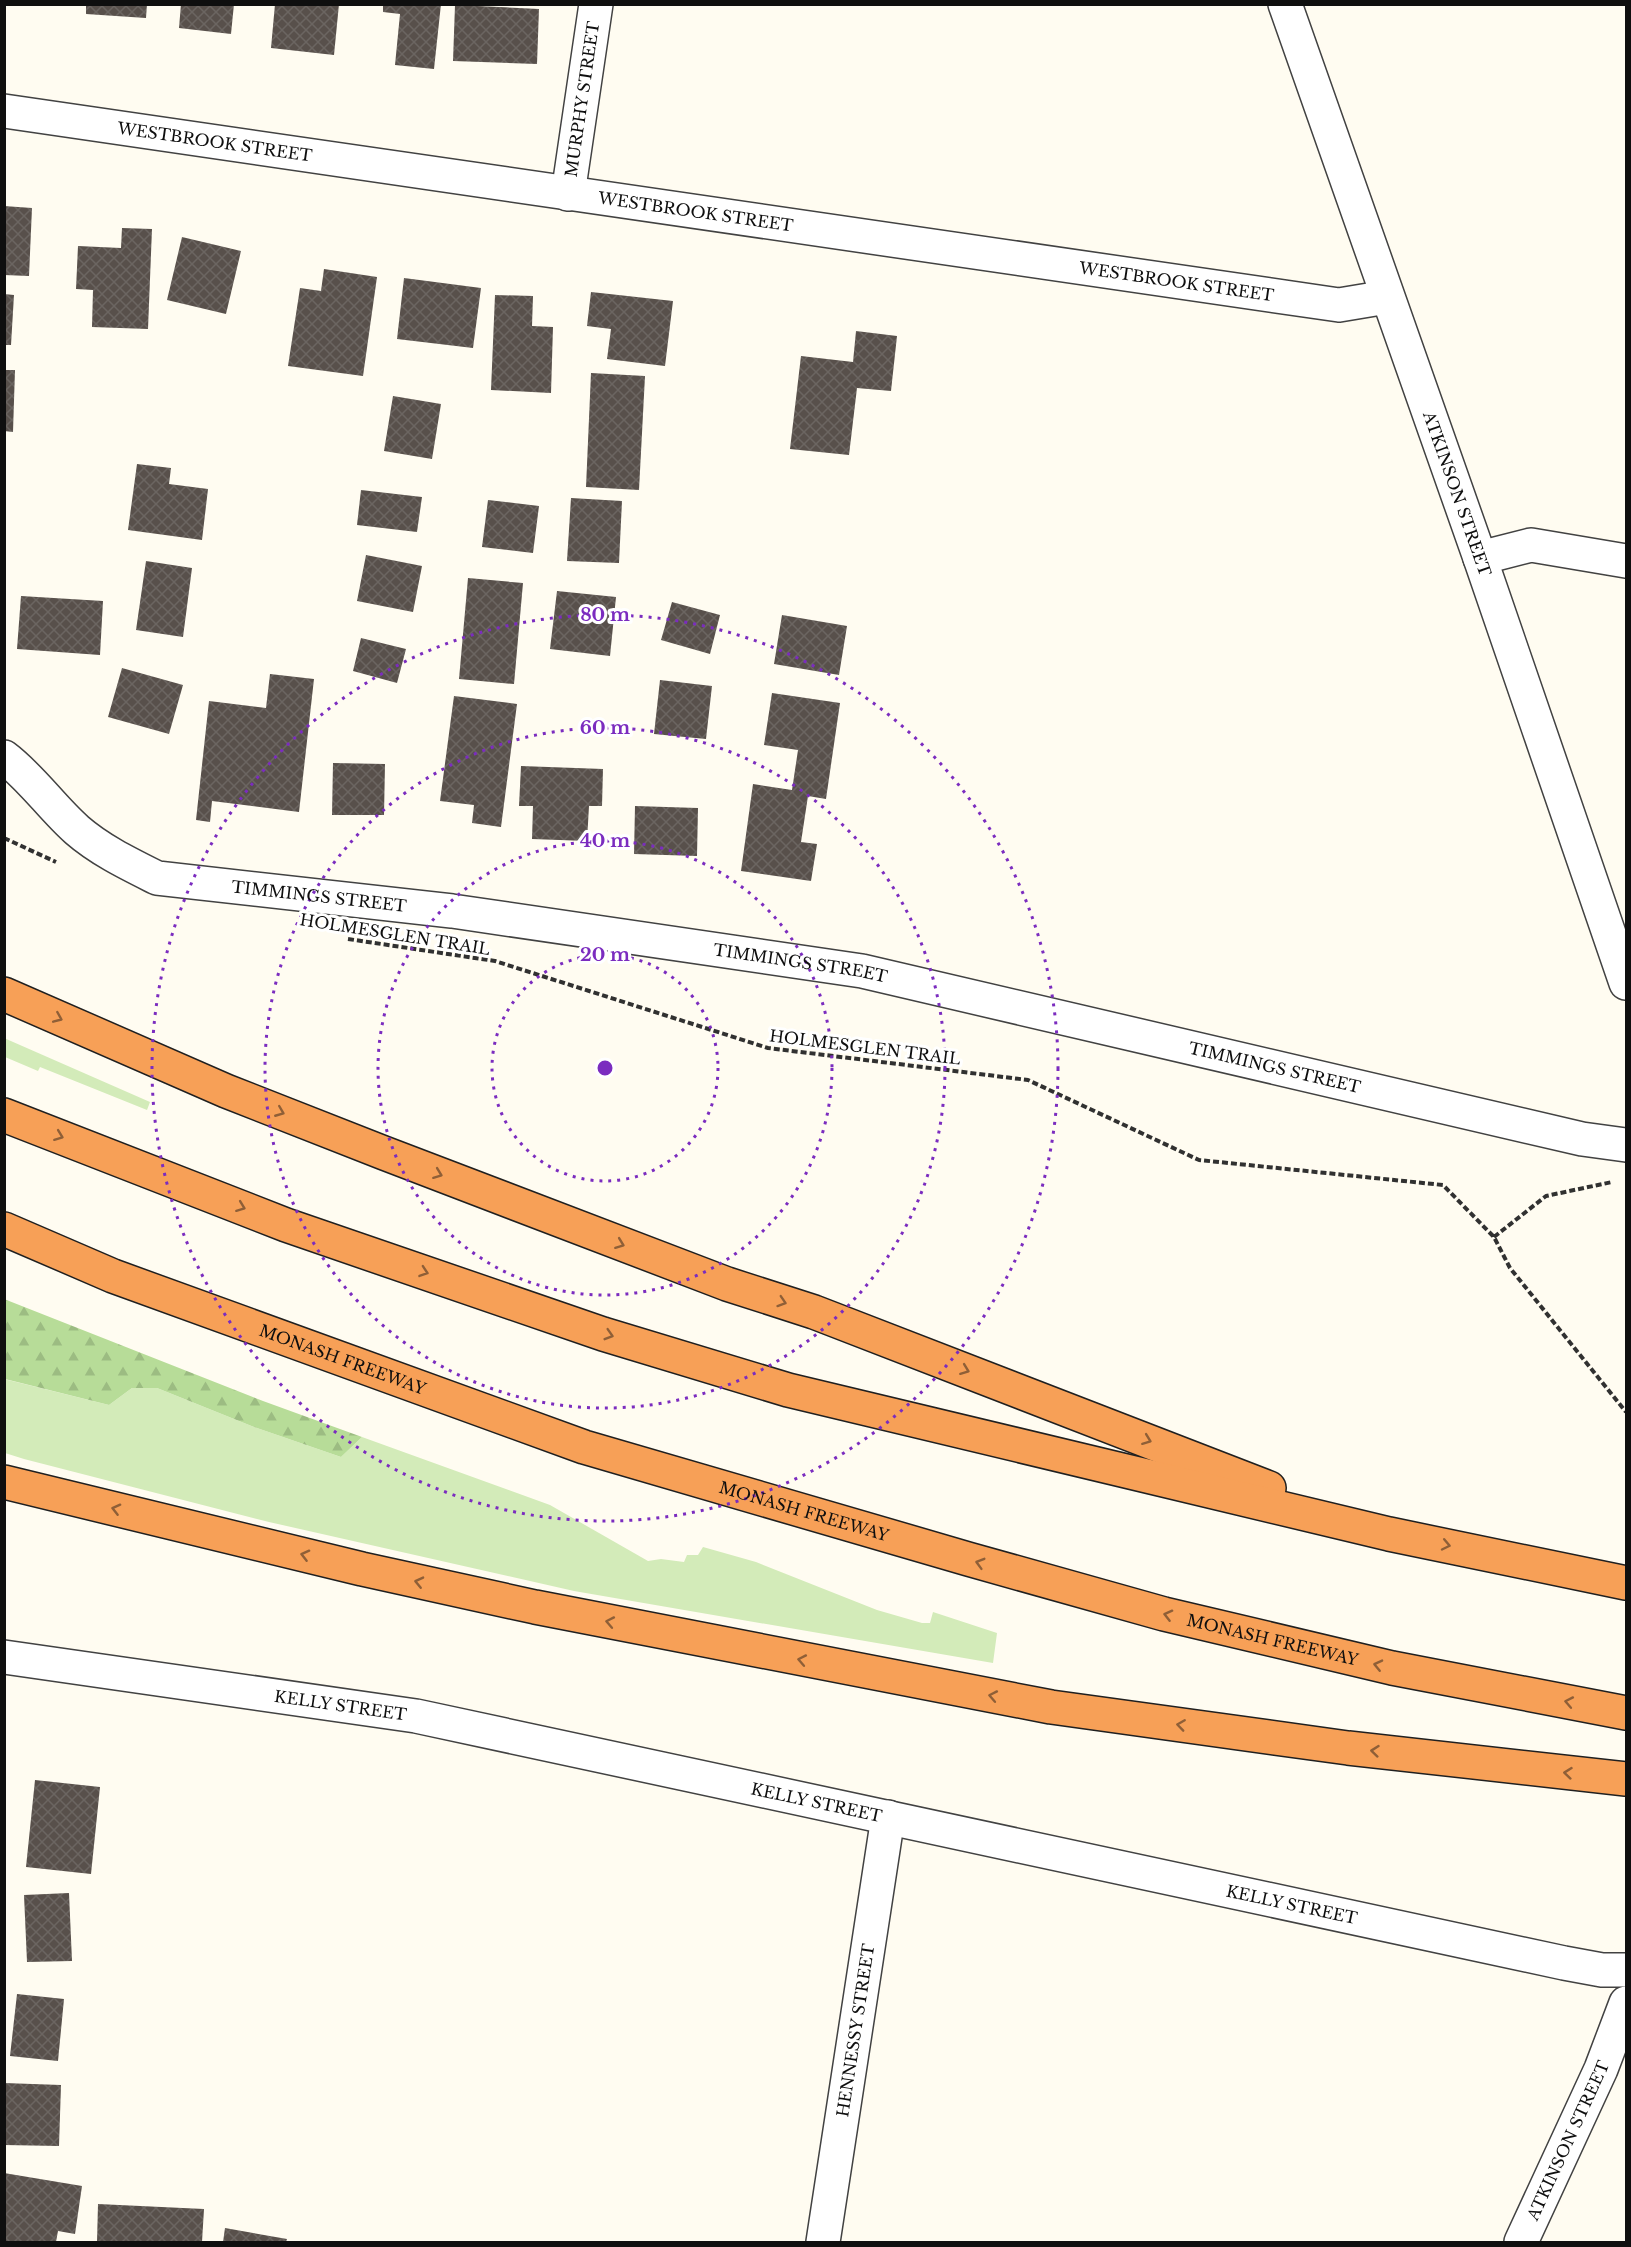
<svg xmlns="http://www.w3.org/2000/svg" width="1631" height="2247" font-family="'Libre Baskerville',serif">
<style>
.grass{fill:#d3ebb9}
.forest{fill:url(#forest-firs)}
.building{fill:url(#building-cross-hatch)}
.lines{fill:none;stroke-linecap:round;stroke-linejoin:round}
.street-casing{stroke:#424242;stroke-width:36}
.highway-casing{stroke:#202020;stroke-width:36}
.path{stroke:#313131;stroke-width:4;stroke-dasharray:6 3;stroke-linecap:butt}
.street{stroke:#fff;stroke-width:33}
.highway{stroke:#f7a057;stroke-width:33}
.oneway{stroke:#8f5f37}
.ring{fill:none;stroke:#7b2cbf;stroke-width:3;stroke-dasharray:3 6}
.labels{text-anchor:middle;dominant-baseline:central;stroke-width:6;stroke-linejoin:round;paint-order:stroke}
.street-label{font-size:16px;fill:#0f0f0f;stroke:#fff}
.centre{fill:#7b2cbf;stroke:#fff;stroke-width:3}
.ring-label{font-size:18px;text-anchor:middle;font-weight:bold;fill:#7b2cbf;stroke:#fff;stroke-width:6;stroke-linejoin:round;paint-order:stroke}
</style>
<defs>
<pattern id="forest-firs" width="22" height="20" patternUnits="userSpaceOnUse" patternTransform="scale(1.5)"><rect width="22" height="20" fill="#b7dc98"/><path d="M5 1l3.5 6h-7zM16 11l3.5 6h-7z" fill="#9cbc82"/></pattern>
<pattern id="building-cross-hatch" width="8" height="8" patternUnits="userSpaceOnUse" patternTransform="scale(1.5)"><rect width="8" height="8" fill="#58504b"/><path d="M0 0l8 8M0 8l8-8" fill="none" stroke="#6b6561"/></pattern>
</defs>
<rect width="100%" height="100%" fill="#fffcf1"/>
<path class="grass" d="M 4,1038 L 150,1102 L 147,1110 L 40,1067 L 38,1071 L 5,1057 Z
M 4,1379 L 109,1405 L 132,1388 L 157,1388 L 254,1427 L 341,1457 L 362,1437 L 550,1505 L 648,1561 L 661,1559 L 684,1562 L 687,1555 L 698,1555 L 703,1547 L 756,1562 L 877,1610 L 922,1623 L 930,1623 L 933,1612 L 997,1633 L 993,1663 L 574,1591 L 269,1522 L 24,1459 L 5,1453 Z"/>
<path class="forest" d="M 4,1299 L 263,1401 L 362,1437 L 341,1457 L 254,1427 L 157,1388 L 132,1388 L 109,1405 L 5,1379 Z"/>
<path class="building" d="M 86,4 L 147,4 L 146,18 L 86,14 Z
M 181,4 L 234,4 L 231,34 L 179,28 Z
M 275,4 L 339,4 L 334,55 L 271,48 Z
M 383,4 L 441,4 L 434,69 L 395,65 L 400,14 L 383,12 Z
M 455,5 L 539,9 L 537,64 L 453,61 Z
M 4,206 L 32,208 L 29,276 L 4,275 Z
M 122,228 L 152,229 L 148,329 L 92,327 L 93,290 L 76,289 L 78,246 L 121,248 Z
M 182,237 L 241,251 L 226,314 L 167,300 Z
M 324,269 L 377,277 L 363,376 L 288,366 L 300,288 L 321,291 Z
M 404,278 L 481,288 L 473,348 L 397,339 Z
M 591,292 L 673,301 L 665,366 L 607,359 L 611,329 L 587,326 Z
M 4,294 L 14,295 L 11,345 L 4,345 Z
M 495,295 L 533,296 L 532,326 L 553,327 L 551,393 L 491,390 Z
M 856,331 L 897,336 L 891,391 L 857,388 L 849,455 L 790,449 L 801,356 L 853,362 Z
M 4,370 L 15,370 L 13,432 L 4,431 Z
M 591,373 L 645,376 L 639,490 L 586,487 Z
M 393,396 L 441,404 L 432,459 L 384,451 Z
M 137,464 L 171,468 L 169,484 L 208,489 L 202,540 L 128,530 Z
M 361,490 L 422,497 L 417,532 L 357,525 Z
M 571,498 L 622,501 L 619,563 L 567,561 Z
M 488,500 L 539,506 L 533,553 L 482,547 Z
M 366,555 L 422,566 L 413,612 L 357,601 Z
M 146,561 L 192,568 L 183,637 L 136,630 Z
M 468,578 L 523,583 L 514,684 L 459,679 Z
M 557,591 L 616,597 L 610,656 L 550,649 Z
M 21,596 L 103,601 L 100,655 L 17,649 Z
M 672,602 L 720,615 L 710,654 L 661,640 Z
M 782,615 L 847,626 L 839,675 L 774,664 Z
M 361,638 L 406,649 L 397,683 L 353,671 Z
M 122,668 L 183,685 L 169,734 L 108,717 Z
M 270,674 L 314,679 L 299,812 L 212,801 L 210,822 L 196,820 L 209,701 L 266,708 Z
M 660,680 L 712,686 L 706,739 L 654,734 Z
M 772,693 L 840,703 L 826,799 L 808,796 L 801,842 L 817,844 L 811,881 L 741,871 L 753,784 L 792,790 L 798,750 L 764,745 Z
M 454,696 L 517,704 L 501,827 L 472,823 L 474,805 L 440,801 Z
M 333,763 L 385,764 L 384,815 L 332,815 Z
M 521,766 L 603,769 L 602,806 L 589,806 L 587,841 L 532,839 L 533,806 L 519,806 Z
M 635,806 L 698,808 L 697,856 L 634,854 Z
M 35,1780 L 100,1787 L 91,1874 L 26,1867 Z
M 69,1893 L 72,1961 L 27,1962 L 24,1895 Z
M 17,1994 L 64,1999 L 58,2061 L 10,2056 Z
M 4,2083 L 61,2085 L 59,2146 L 4,2145 Z
M 4,2173 L 82,2186 L 75,2234 L 58,2231 L 56,2242 L 4,2242 Z
M 98,2204 L 204,2209 L 202,2242 L 97,2242 Z
M 225,2228 L 287,2239 L 286,2242 L 223,2242 Z"/>
<g class="lines">
<g class="street-casing">
<g id="street">
<path id="s1" d="M 1285,4 L 1480,558 L 1626,983"/>
<path id="s2" d="M 4,111 L 1339,305 L 1387,297"/>
<path id="s3" d="M 568,194 L 596,4"/>
<path d="M 1480,558 L 1531,545 L 1626,561"/>
<path id="s4" d="M 4,757 C 32,778 51,807 77,830 C 100,850 129,864 157,878 L 452,911 L 862,971 L 1582,1139 L 1626,1145"/>
<path id="s5" d="M 4,1657 L 416,1716 L 1564,1963 L 1602,1970 L 1626,1970"/>
<path id="s6" d="M 823,2242 L 888,1817"/>
<path id="s7" d="M 1521,2242 L 1601,2069 L 1626,2003"/>
</g>
</g>
<g class="highway-casing">
<g id="highway">
<path d="M 4,994 L 226,1091 L 384,1153 L 727,1284 L 814,1312 L 1269,1488"/>
<path d="M 4,1115 L 286,1225 L 603,1334 L 788,1390 L 1389,1534 L 1626,1583"/>
<path id="s8" d="M 4,1229 L 113,1276 L 584,1447 L 968,1559 L 1164,1614 L 1392,1668 L 1626,1713"/>
<path d="M 4,1482 L 362,1569 L 535,1607 L 1051,1707 L 1348,1748 L 1626,1779"/>
</g>
</g>
<path class="path" d="M 4,838 L 56,862
M 348,939 L 495,961 L 768,1048 L 1028,1080 L 1199,1160 L 1443,1185 L 1494,1237 L 1510,1268 L 1626,1412
M 1494,1237 L 1546,1196 L 1612,1182"/>
<use href="#street" class="street"/>
<use href="#highway" class="highway"/>
</g>
<defs><path id="oneway-chevron" d="M-2-3.5L2.5 0L-2 3.5" fill="none" stroke-width="1.6" stroke-linecap="round" stroke-linejoin="round" transform="scale(1.5)"/></defs>
<g class="oneway">
<use href="#oneway-chevron" transform="translate(58 1018) rotate(23)"/>
<use href="#oneway-chevron" transform="translate(280 1112) rotate(22)"/>
<use href="#oneway-chevron" transform="translate(59 1136) rotate(21)"/>
<use href="#oneway-chevron" transform="translate(438 1174) rotate(21)"/>
<use href="#oneway-chevron" transform="translate(241 1207) rotate(21)"/>
<use href="#oneway-chevron" transform="translate(620 1244) rotate(21)"/>
<use href="#oneway-chevron" transform="translate(424 1272) rotate(19)"/>
<use href="#oneway-chevron" transform="translate(782 1302) rotate(18)"/>
<use href="#oneway-chevron" transform="translate(609 1335) rotate(17)"/>
<use href="#oneway-chevron" transform="translate(965 1370) rotate(21)"/>
<use href="#oneway-chevron" transform="translate(1147 1440) rotate(21)"/>
<use href="#oneway-chevron" transform="translate(116 1509) rotate(-166)"/>
<use href="#oneway-chevron" transform="translate(1446 1545) rotate(12)"/>
<use href="#oneway-chevron" transform="translate(305 1555) rotate(-166)"/>
<use href="#oneway-chevron" transform="translate(980 1563) rotate(-164)"/>
<use href="#oneway-chevron" transform="translate(419 1582) rotate(-167)"/>
<use href="#oneway-chevron" transform="translate(1168 1615) rotate(-166)"/>
<use href="#oneway-chevron" transform="translate(610 1622) rotate(-169)"/>
<use href="#oneway-chevron" transform="translate(802 1660) rotate(-169)"/>
<use href="#oneway-chevron" transform="translate(1378 1665) rotate(-167)"/>
<use href="#oneway-chevron" transform="translate(993 1696) rotate(-169)"/>
<use href="#oneway-chevron" transform="translate(1569 1702) rotate(-169)"/>
<use href="#oneway-chevron" transform="translate(1181 1725) rotate(-172)"/>
<use href="#oneway-chevron" transform="translate(1375 1751) rotate(-174)"/>
<use href="#oneway-chevron" transform="translate(1568 1773) rotate(-174)"/>
</g>
<g class="ring">
<circle cx="605" cy="1068" r="113"/>
<circle cx="605" cy="1068" r="227"/>
<circle cx="605" cy="1068" r="340"/>
<circle cx="605" cy="1068" r="453"/>
</g>
<g class="labels">
<g class="street-label">
<text stroke="none"><textPath href="#s3" startOffset="96">MURPHY STREET</textPath></text>
<text stroke="none"><textPath href="#s2" startOffset="213">WESTBROOK STREET</textPath></text>
<text stroke="none"><textPath href="#s2" startOffset="699">WESTBROOK STREET</textPath></text>
<text stroke="none"><textPath href="#s2" startOffset="1185">WESTBROOK STREET</textPath></text>
<text stroke="none"><textPath href="#s1" startOffset="519">ATKINSON STREET</textPath></text>
<text stroke="none"><textPath href="#s4" startOffset="360">TIMMINGS STREET</textPath></text>
<text transform="translate(395 934) rotate(9)">HOLMESGLEN TRAIL</text>
<text stroke="none"><textPath href="#s4" startOffset="846">TIMMINGS STREET</textPath></text>
<text transform="translate(865 1047) rotate(7)">HOLMESGLEN TRAIL</text>
<text stroke="none"><textPath href="#s4" startOffset="1332">TIMMINGS STREET</textPath></text>
<text stroke="none"><textPath href="#s8" startOffset="363">MONASH FREEWAY</textPath></text>
<text stroke="none"><textPath href="#s8" startOffset="849">MONASH FREEWAY</textPath></text>
<text stroke="none"><textPath href="#s8" startOffset="1335">MONASH FREEWAY</textPath></text>
<text stroke="none"><textPath href="#s5" startOffset="340">KELLY STREET</textPath></text>
<text stroke="none"><textPath href="#s5" startOffset="826">KELLY STREET</textPath></text>
<text stroke="none"><textPath href="#s5" startOffset="1312">KELLY STREET</textPath></text>
<text stroke="none"><textPath href="#s6" startOffset="214">HENNESSY STREET</textPath></text>
<text stroke="none"><textPath href="#s7" startOffset="112">ATKINSON STREET</textPath></text>
</g>
</g>
<circle cx="605" cy="1068" r="9" class="centre"/>
<g class="ring-label">
<text x="605" y="621">80 m</text>
<text x="605" y="734">60 m</text>
<text x="605" y="847">40 m</text>
<text x="605" y="961">20 m</text>
</g>
<rect width="1631" height="2247" fill="none" stroke="#0f0f0f" stroke-width="12"/>
</svg>
